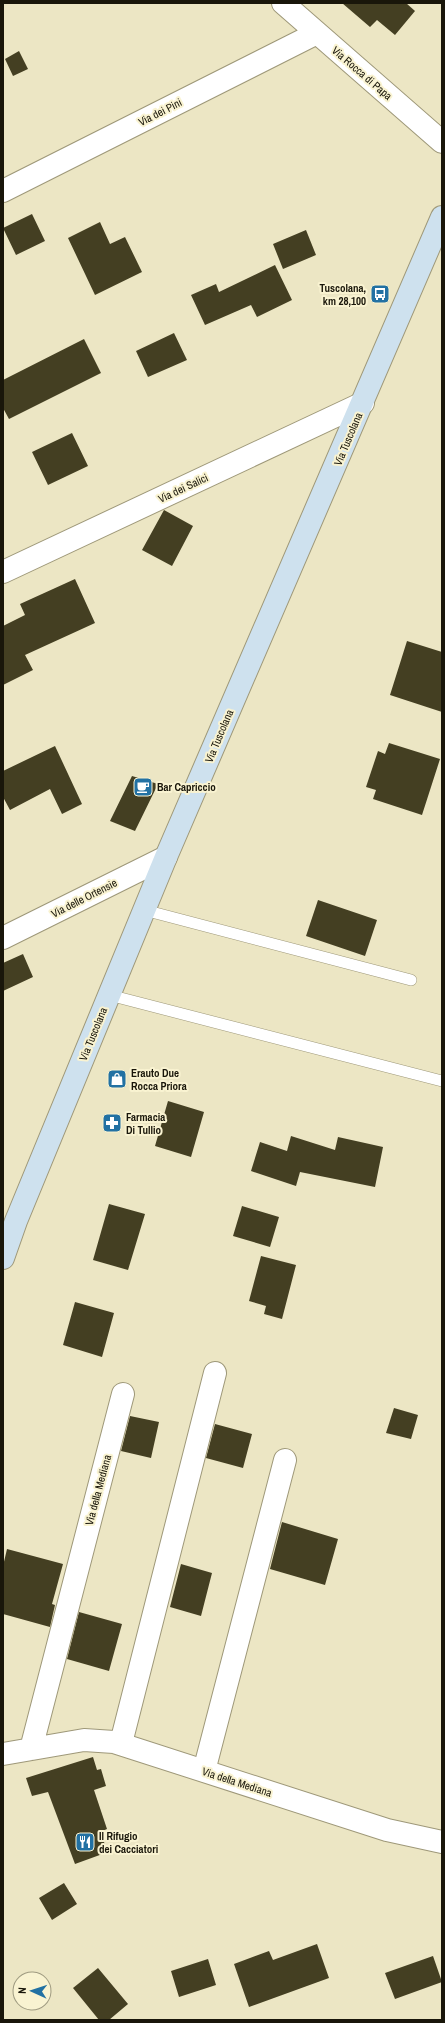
<svg xmlns="http://www.w3.org/2000/svg" width="445" height="2023" font-family="'Archivo Narrow',sans-serif">
<style>
.building{fill:#443f22}
.lines{fill:none;stroke-linecap:round;stroke-linejoin:round}
.lane-casing{stroke:#9e9879;stroke-width:12}
.street-casing{stroke:#9e9879;stroke-width:24}
.secondary-casing{stroke:#9e9879;stroke-width:24}
.lane{stroke:#fff;stroke-width:11}
.street{stroke:#fff;stroke-width:22}
.secondary{stroke:#cee1ee;stroke-width:22}
.labels{text-anchor:middle;dominant-baseline:central;stroke-width:4;stroke-linejoin:round;paint-order:stroke}
.street-label{font-size:11px;fill:#19160a;stroke:#f9f3d1}
.poi-label{font-size:11px;font-weight:bold;fill:#19160a;stroke:#f9f3d1;text-anchor:start}
</style>
<rect width="100%" height="100%" fill="#ece6c4"/>
<path class="building" d="M 342,3 L 406,3 L 415,11 L 395,35 L 377,20 L 370,27 Z
M 19,51 L 28,69 L 13,76 L 5,59 Z
M 32,214 L 45,241 L 16,255 L 3,228 Z
M 100,222 L 110,244 L 125,237 L 142,272 L 95,295 L 68,238 Z
M 306,230 L 316,255 L 283,269 L 273,244 Z
M 275,265 L 292,300 L 257,317 L 251,305 L 205,325 L 191,295 L 216,284 L 219,292 Z
M 174,333 L 187,360 L 148,377 L 136,351 Z
M 84,339 L 101,373 L 9,419 L 3,408 L 3,380 Z
M 72,433 L 88,466 L 48,485 L 32,452 Z
M 164,510 L 193,526 L 172,566 L 142,550 Z
M 75,579 L 95,623 L 25,655 L 33,670 L 3,685 L 3,626 L 25,615 L 20,604 Z
M 407,641 L 442,652 L 442,712 L 390,695 Z
M 389,743 L 440,759 L 422,815 L 373,799 L 376,790 L 366,787 L 378,751 L 385,754 Z
M 55,746 L 82,804 L 62,814 L 50,789 L 10,810 L 3,797 L 3,771 Z
M 132,776 L 158,784 L 135,831 L 110,821 Z
M 318,900 L 377,920 L 365,956 L 306,936 Z
M 23,954 L 33,977 L 3,991 L 3,963 Z
M 168,1101 L 204,1112 L 191,1157 L 155,1146 Z
M 291,1136 L 335,1150 L 338,1137 L 383,1147 L 375,1187 L 300,1172 L 296,1186 L 251,1171 L 260,1142 L 287,1151 Z
M 109,1204 L 145,1214 L 128,1270 L 93,1260 Z
M 242,1206 L 279,1217 L 270,1247 L 233,1236 Z
M 261,1256 L 296,1265 L 282,1319 L 264,1314 L 266,1306 L 249,1301 Z
M 75,1302 L 114,1313 L 102,1357 L 63,1345 Z
M 394,1408 L 418,1415 L 411,1439 L 386,1433 Z
M 130,1416 L 159,1422 L 151,1458 L 121,1451 Z
M 215,1424 L 252,1434 L 243,1468 L 206,1458 Z
M 282,1522 L 338,1539 L 325,1585 L 270,1569 Z
M 7,1549 L 63,1564 L 52,1604 L 55,1605 L 50,1627 L 3,1614 L 3,1566 Z
M 181,1564 L 212,1573 L 201,1616 L 170,1607 Z
M 79,1612 L 122,1624 L 109,1671 L 67,1659 Z
M 93,1757 L 97,1770 L 101,1769 L 106,1786 L 94,1790 L 107,1829 L 100,1832 L 108,1852 L 75,1864 L 48,1792 L 32,1796 L 26,1778 Z
M 64,1883 L 77,1904 L 52,1920 L 39,1898 Z
M 317,1944 L 329,1978 L 249,2007 L 234,1964 L 269,1951 L 273,1960 Z
M 433,1956 L 442,1982 L 395,1999 L 385,1973 Z
M 208,1959 L 216,1985 L 179,1997 L 171,1971 Z
M 98,1968 L 128,2004 L 109,2020 L 99,2020 L 73,1988 Z"/>
<g class="lines">
<g class="lane-casing">
<path id="lane" d="M 144,910 L 411,980
M 109,995 L 442,1081"/>
</g>
<g class="street-casing">
<path id="street" d="M 283,3 L 442,142
M 3,191 L 317,33
M 3,572 L 363,403
M 3,938 L 166,857
M 121,1743 L 215,1373
M 31,1749 L 123,1394
M 3,1754 L 84,1740 L 114,1742 L 387,1830 L 442,1842
M 204,1771 L 285,1460"/>
</g>
<g class="secondary-casing">
<path id="secondary" d="M 3,1258 L 16,1221 L 166,857 L 442,217"/>
</g>
<use href="#lane" class="lane"/>
<use href="#street" class="street"/>
<use href="#secondary" class="secondary"/>
</g>
<defs>
<g id="bus-square" transform="scale(1)"><rect x="-9" y="-9" width="18" height="18" rx="4" fill="#2271a3" stroke="#f9f3d1"/><path d="M-5-6H5V4H4V6H2V4H-2V6H-4V4H-5ZM-3.5-4V0h7V-4ZM-3.5 1.2v1.5H-2V1.2ZM2 1.2v1.5H3.5V1.2Z" fill="#fff"/></g>
<g id="cafe-square" transform="scale(1)"><rect x="-9" y="-9" width="18" height="18" rx="4" fill="#2271a3" stroke="#f9f3d1"/><path d="M-5.5-4.5H6V0H3Q3 3.5 0 3.5H-2.5Q-5.5 3.5-5.5 0ZM3-3.2v2h1.7v-2ZM-6 4.5H4V6H-6Z" fill="#fff"/></g>
<g id="shop-square" transform="scale(1)"><rect x="-9" y="-9" width="18" height="18" rx="4" fill="#2271a3" stroke="#f9f3d1"/><path d="M-5-2.5h2.3a2.7 3.5 0 0 1 5.4 0H5L5.5 6h-11ZM-1.5-2.5h3a1.5 2.3 0 0 0-3 0Z" fill="#fff"/></g>
<g id="pharmacy-square" transform="scale(1)"><rect x="-9" y="-9" width="18" height="18" rx="4" fill="#2271a3" stroke="#f9f3d1"/><path d="M-2-6h4v4h4v4h-4v4h-4v-4h-4v-4h4Z" fill="#fff"/></g>
<g id="restaurant-square" transform="scale(1)"><rect x="-9" y="-9" width="18" height="18" rx="4" fill="#2271a3" stroke="#f9f3d1"/><path d="M-5-6h1v4h1v-4h1v4h1v-4h1v5L-1.5 .5V6h-2V.5L-5-1ZM5-6V6H3V1.5H1.5Q1.5-4 5-6Z" fill="#fff"/></g>
</defs>
<g fill-rule="evenodd">
<use href="#bus-square" x="380" y="294"/>
<use href="#cafe-square" x="143" y="787"/>
<use href="#shop-square" x="117" y="1079"/>
<use href="#pharmacy-square" x="112" y="1123"/>
<use href="#restaurant-square" x="85" y="1842"/>
</g>
<g class="labels">
<g class="street-label">
<text transform="translate(362 73) rotate(41)">Via Rocca di Papa</text>
<text transform="translate(160 112) rotate(-27)">Via dei Pini</text>
<text transform="translate(348 439) rotate(-67)">Via Tuscolana</text>
<text transform="translate(183 488) rotate(-25)">Via dei Salici</text>
<text transform="translate(219 736) rotate(-67)">Via Tuscolana</text>
<text transform="translate(84 898) rotate(-27)">Via delle Ortensie</text>
<text transform="translate(93 1034) rotate(-68)">Via Tuscolana</text>
<text transform="translate(98 1490) rotate(-75)">Via della Mediana</text>
<text transform="translate(237 1782) rotate(18)">Via della Mediana</text>
</g>
<g class="poi-label">
<text x="366" y="288" text-anchor="end">Tuscolana,<tspan x="366" dy="13">km 28,100</tspan></text>
<text x="157" y="787">Bar Capriccio</text>
<text x="131" y="1073">Erauto Due<tspan x="131" dy="13">Rocca Priora</tspan></text>
<text x="126" y="1117">Farmacia<tspan x="126" dy="13">Di Tullio</tspan></text>
<text x="99" y="1836">Il Rifugio<tspan x="99" dy="13">dei Cacciatori</tspan></text>
</g>
</g>
<rect width="445" height="2023" fill="none" stroke="#19160a" stroke-width="8"/>
<g transform="translate(32 1991) rotate(273)"><circle r="19" fill="#f9f3d1" stroke="#9f9b81"/>
<path d="M0-3L7 15L0 10L-7 15Z" fill="#2271a3"/>
<text y="-6" font-size="11" font-weight="bold" text-anchor="middle" fill="#19160a">N</text>
</g>
</svg>
